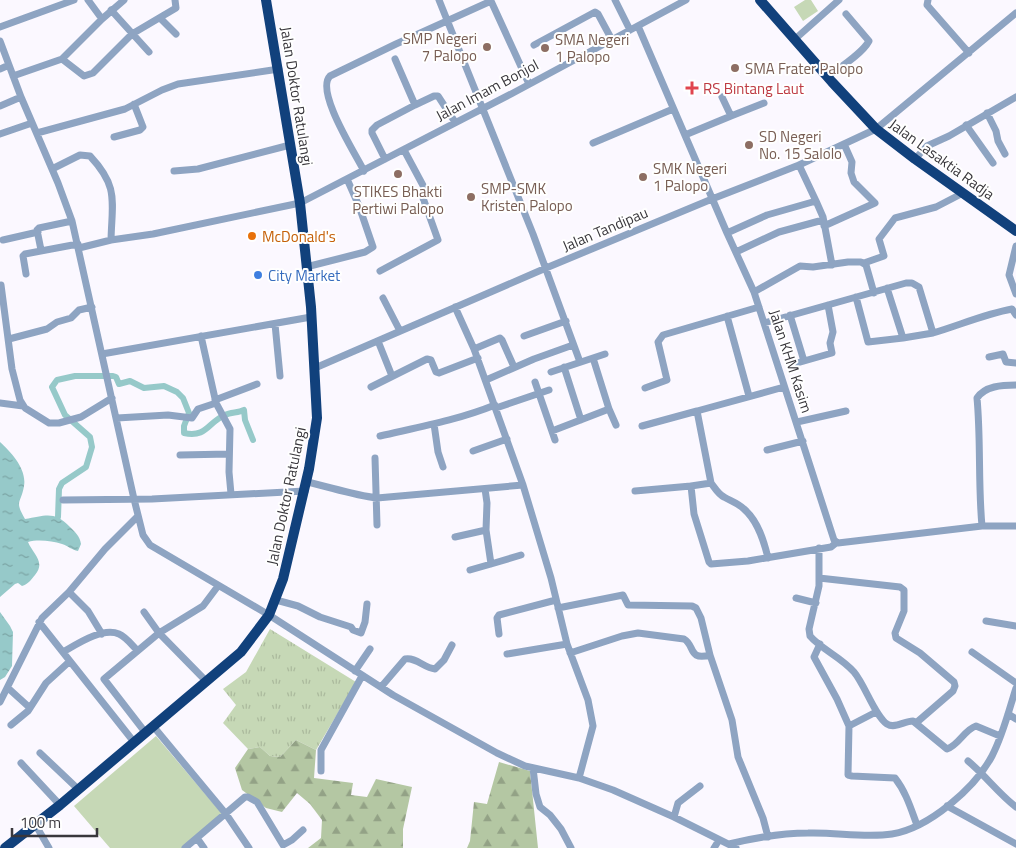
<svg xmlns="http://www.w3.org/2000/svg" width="1016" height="848" font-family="'Titillium Web',sans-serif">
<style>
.grass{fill:url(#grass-tufts)}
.forest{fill:url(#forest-firs)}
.green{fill:#c6d8b6}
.water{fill:url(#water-ripples)}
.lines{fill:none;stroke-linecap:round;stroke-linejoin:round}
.canal{stroke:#96c9c9;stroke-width:6}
.minor{stroke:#8ea4c2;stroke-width:7}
.highway{stroke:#11417c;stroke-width:10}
.education-dot{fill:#8d6e63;stroke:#fff;stroke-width:2}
.health-dot{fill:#e0444e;stroke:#fff;stroke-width:2}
.food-dot{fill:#e8710a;stroke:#fff;stroke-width:2}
.shop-dot{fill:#3f7fe0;stroke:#fff;stroke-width:2}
.labels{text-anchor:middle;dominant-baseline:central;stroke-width:4;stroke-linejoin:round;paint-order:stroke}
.education-label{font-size:15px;fill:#785e54;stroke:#fff;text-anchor:start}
.health-label{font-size:15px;fill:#be3a42;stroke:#fff;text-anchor:start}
.street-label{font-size:15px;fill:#39373c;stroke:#fff}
.food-label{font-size:15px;fill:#c56008;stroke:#fff;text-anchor:start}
.shop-label{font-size:15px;fill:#366cbe;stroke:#fff;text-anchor:start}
</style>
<defs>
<pattern id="grass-tufts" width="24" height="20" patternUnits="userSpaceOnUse" patternTransform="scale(1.25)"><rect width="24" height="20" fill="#c6d8b6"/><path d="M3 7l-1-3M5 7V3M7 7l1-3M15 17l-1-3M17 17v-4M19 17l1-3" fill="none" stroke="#abba9d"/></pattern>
<pattern id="forest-firs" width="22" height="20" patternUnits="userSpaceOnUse" patternTransform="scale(1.25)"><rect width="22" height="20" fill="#b4c7a3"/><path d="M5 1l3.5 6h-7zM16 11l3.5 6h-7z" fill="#93a286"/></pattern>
<pattern id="water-ripples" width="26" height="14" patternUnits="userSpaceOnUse" patternTransform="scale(1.25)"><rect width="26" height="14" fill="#96c9c9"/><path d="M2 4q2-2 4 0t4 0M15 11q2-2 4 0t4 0" fill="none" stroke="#7ba4a4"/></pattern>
</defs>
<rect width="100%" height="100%" fill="#fbf8ff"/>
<path class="grass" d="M 270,629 L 356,682 L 316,750 L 296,740 L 280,757 L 270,756 L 260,747 L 248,749 L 223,723 L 236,705 L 223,689 L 246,672 Z"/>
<path class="forest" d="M 296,740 L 316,750 L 314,778 L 353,783 L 351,795 L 367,797 L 376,779 L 412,787 L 403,829 L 403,848 L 308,848 L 321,838 L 322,820 L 310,804 L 297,793 L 282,812 L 266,808 L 242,790 L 235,768 L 248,749 L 260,747 L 270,756 L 280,757 Z
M 499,762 L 530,771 L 538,848 L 467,848 L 470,841 L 474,802 L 487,804 Z"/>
<path class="green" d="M 805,0 L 811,0 L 818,11 L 803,21 L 794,7 Z
M 156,736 L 223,815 L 184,848 L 110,848 L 74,806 Z"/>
<path class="water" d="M 0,442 C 11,452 27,469 24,486 C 21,504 14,500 25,519 C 45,516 54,510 70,527 C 75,532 80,536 81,544 L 78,551 C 72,550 68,546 62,544 C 52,541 38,539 28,542 C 33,554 46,562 35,575 C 31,580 28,584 22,586 L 18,583 L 15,584 L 0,597 Z
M 0,612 L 10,626 L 13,632 L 12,666 L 5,677 L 0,680 Z"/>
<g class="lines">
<path class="canal" d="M 58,517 L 59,489 L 62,483 L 86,467 L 92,447 L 90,437 L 65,415 L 52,387 L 57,380 L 75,376 L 113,376 L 116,377 L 119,384 L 130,381 L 144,388 L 164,386 L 177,392 L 183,398 L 189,413 L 184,426 L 184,433 C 207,438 208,422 225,415 C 231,412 238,413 244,410 L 245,420 L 253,440"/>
<path class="minor" d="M 88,0 L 102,19
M 124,0 L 102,19 L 62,59 L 84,76 L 93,73 L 132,34 L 176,8 L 175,0
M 439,0 L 533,234 L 580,362
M 615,0 L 630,30
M 928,0 L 927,5 L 969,53
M 111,10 L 149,52
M 160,18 L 176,34
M 638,26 L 727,233 L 754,292 L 834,540 L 838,543 L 982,526 L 1016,526
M 0,27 L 74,0
M 794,40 L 839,0
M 0,41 L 21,97 L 58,183 L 72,221 L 134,499 L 143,535 L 150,545 L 269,615 L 393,695 L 497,753 L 525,766 L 579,778 L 613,790 L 674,817 L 736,848
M 534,45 L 595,12 L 598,14 L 612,40
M 0,69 L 9,65
M 13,76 L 62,59
M 827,77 C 839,68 862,54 869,41 L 846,14
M 415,105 L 434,96 L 438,96 L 455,122
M 0,106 L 21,97
M 987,113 L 996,131 L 998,141 L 1005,154
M 731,116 L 764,103
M 966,125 L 993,163
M 37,133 L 125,109 L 162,90 L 178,84 L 279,69
M 0,134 L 32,123
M 685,135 L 731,116 L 722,97
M 114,137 L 140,130 L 143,127 L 134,104
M 593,143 L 673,109
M 385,159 L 372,133 L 372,130 L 377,125 L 415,105 L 395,59
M 915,159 L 927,146 L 949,136 L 1016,97
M 52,169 L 80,155 L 90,156 C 119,187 112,201 111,240 L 79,248
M 174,171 L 198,169 L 290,145
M 364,171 C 355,153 315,91 330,76 L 396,44 L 491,1 L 529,84
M 816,201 L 823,217 L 832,265
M 824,226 L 875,203 L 854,182 L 851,173 L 852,162 L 844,144
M 727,233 L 767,215 L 816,201 L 799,165
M 3,240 L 38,232
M 111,240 L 153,234 L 300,203 L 513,93 L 686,0
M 1016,246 L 1009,275 L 1016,294
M 41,250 L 37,230 L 39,228 L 72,221
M 736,252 L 779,232 L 823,220
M 864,263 L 884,256 L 879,239 L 895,218 L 936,207 L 963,193
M 306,267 L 365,252 L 373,247 L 359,206 L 347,179
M 380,271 L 438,240 L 423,198 L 426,194 L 426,191 L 404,150
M 26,274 L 23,256 L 25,254 L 78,244
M 1,285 L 12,369 L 20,400 L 25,408 L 49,423 L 59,423 L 81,417 L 112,398
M 887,288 L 903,338
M 754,292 L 800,266 L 813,267 L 848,262 L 861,262 L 866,265 L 874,293
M 383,298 L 400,331
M 455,307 L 474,349 L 523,485 L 551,578 L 567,644 L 588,700 L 593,726 L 579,778
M 790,315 L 804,361 L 797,363
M 727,316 L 749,396
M 764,323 L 906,283 L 912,283 L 919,287 L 933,333 L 903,338 L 868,342 L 856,297
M 275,324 L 280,376
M 933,333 C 960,325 985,314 1012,309 L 1016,315
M 201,336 L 216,403 L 230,429 L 229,472 L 231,494
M 524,336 L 566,321
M 9,339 L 47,329 L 57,322 L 71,318 L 79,310 L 92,307
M 378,341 L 392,376
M 474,349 L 500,338 L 502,340 L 514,367
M 102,354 L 311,317
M 989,357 L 1003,354 L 1006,362 L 1016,363
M 593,358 L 605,354
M 804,361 L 832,353 L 830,343 L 833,332 L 828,305
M 564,367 L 581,420
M 315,368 L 546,268 L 712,199 L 799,165 L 876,129 L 1016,13
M 551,372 L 593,358 L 609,409 L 552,431
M 486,380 L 534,359 L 573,345
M 535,382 L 555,440
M 371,387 L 427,359 L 431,360 L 436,372 L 439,373 L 478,358
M 784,387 L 697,411 L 711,483 L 691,486 L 694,514 L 709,562 L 711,564 L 748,561 L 831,547 L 836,543
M 645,388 L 667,380 L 658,342 L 663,335 L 759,307
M 215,400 L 257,384
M 0,403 L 23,406
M 496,408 L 549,390
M 609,409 L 616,425
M 117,418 L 168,415 L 192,418 L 198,409 L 216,403
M 797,422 L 846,411
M 434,424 L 438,452 L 443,467
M 642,426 L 697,411
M 380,436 C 419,427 458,420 495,405
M 767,450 L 803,441
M 473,451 L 507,439
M 180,455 L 229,454
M 375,458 L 377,525
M 307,482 C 330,487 353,495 377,498 L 523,485
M 711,483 C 715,488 718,494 724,497 C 731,501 738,503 744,509 C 758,521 764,541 768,558
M 485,489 L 487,503 L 486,530 L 491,564 L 521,555
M 635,491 L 691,486
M 63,500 L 152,499 L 305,491
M 982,526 C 978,484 981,441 977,398 C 985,386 1002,385 1016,385
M 455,537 L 486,530
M 819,548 L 819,586 L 809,629 L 810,636 C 821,649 841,657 854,672 C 865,685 875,716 887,724 C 895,729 904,721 913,721 L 947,749 C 959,745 964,730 976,726 L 1000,736
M 470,570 L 491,564
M 819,578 L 900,587 L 904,590 L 904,611 L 895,633 L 896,638 L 920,653 L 954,682 L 955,686 L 953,691 L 916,723
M 69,592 L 88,611 L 102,634
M 796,598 L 816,603
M 276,600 L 298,606 L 320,617 L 351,627 L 353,630 L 361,633 L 365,622 L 367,604
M 558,608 L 623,595 L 628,605 L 692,606 L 696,608 L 701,618 L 710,655 L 732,720 L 738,757 L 763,818 L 768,837
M 144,612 L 159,633 L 207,682
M 986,621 L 1016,626
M 39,622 L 134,742
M 499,634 L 497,618 L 499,615 L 556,600
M 820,644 L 814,657 L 837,699 L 849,726 L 848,775 L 852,776 L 895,778 C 906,792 911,809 917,825
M 63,652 C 77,644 102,627 119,634 C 126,637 132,645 137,650
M 972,652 L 1016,683
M 570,653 L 622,636 L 638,633 L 684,639 C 695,645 688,661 710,655
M 507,654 L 567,644
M 355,671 L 370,649
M 381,687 L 405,659 C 416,657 424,668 435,669 L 444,660 L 452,645
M 8,688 L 30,708
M 0,702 L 42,618 L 69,592 L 105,549 L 138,516
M 1008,714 L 1016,719
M 11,725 L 28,711 L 46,683 L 70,661
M 153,726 L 226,814 L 249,848
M 849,726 L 876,712
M 145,732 L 104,679 L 159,633 L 203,606 L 218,586
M 40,753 L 78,789
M 968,761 C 985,775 998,793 1016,807
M 21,763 L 60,805
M 533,768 L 536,794 L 540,807 L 550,815 L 561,829 L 571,848
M 321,771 L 321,750 L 362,676
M 947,806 L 1016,844
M 674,817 L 678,803 L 700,786
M 35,824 L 49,848
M 197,838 L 204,848
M 729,844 C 754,838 782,833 808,833 C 836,832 864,838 892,834 C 929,828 975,788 992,756 C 1003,735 1009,710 1016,688
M 185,848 L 245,797 L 248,797 L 257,802 L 283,845 L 292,840 L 303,830
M 714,848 L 719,840"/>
<path class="highway" d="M 760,0 L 832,82 L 876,129 L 915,159 L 1016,231
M 5,848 L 60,805 L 241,652 L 269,615 L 283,579 L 309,469 L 317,418 L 311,307 L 300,203 L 266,0"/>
</g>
<g class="education-dot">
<circle cx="487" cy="47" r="5"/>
<circle cx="545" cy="48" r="5"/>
<circle cx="735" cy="68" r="5"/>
<circle cx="749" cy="145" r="5"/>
<circle cx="398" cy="174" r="5"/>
<circle cx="643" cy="177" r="5"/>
<circle cx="471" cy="197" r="5"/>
</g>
<path class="health-dot" d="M689.5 80.5h5v5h5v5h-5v5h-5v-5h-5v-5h5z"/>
<circle class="food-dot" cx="252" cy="236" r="5"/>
<circle class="shop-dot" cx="258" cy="275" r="5"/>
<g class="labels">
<g class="education-label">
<text x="477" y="38" text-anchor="end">SMP Negeri<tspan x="477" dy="17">7 Palopo</tspan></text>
<text x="555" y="39">SMA Negeri<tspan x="555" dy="17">1 Palopo</tspan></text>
<text x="745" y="68">SMA Frater Palopo</text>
<text x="759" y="136">SD Negeri<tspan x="759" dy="17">No. 15 Salolo</tspan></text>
<text x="653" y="168">SMK Negeri<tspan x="653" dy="17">1 Palopo</tspan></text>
<text x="481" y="188">SMP-SMK<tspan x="481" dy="17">Kristen Palopo</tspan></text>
<text x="398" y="191" text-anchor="middle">STIKES Bhakti<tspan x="398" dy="17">Pertiwi Palopo</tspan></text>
</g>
<g class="health-label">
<text x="703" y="88">RS Bintang Laut</text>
</g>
<g class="street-label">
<text transform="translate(487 90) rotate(-28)">Jalan Imam Bonjol</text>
<text transform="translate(297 96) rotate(81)">Jalan Doktor Ratulangi</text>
<text transform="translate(942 159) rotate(36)">Jalan Lasaktia Radja</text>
<text transform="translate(605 229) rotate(-23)">Jalan Tandipau</text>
<text transform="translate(791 361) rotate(72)">Jalan KHM Kasim</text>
<text transform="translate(286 496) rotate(-78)">Jalan Doktor Ratulangi</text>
</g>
<g class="food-label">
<text x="262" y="236">McDonald's</text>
</g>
<g class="shop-label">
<text x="268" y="275">City Market</text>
</g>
</g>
<path d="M12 828v8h85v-8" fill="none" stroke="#39373c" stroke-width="2.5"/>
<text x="20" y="828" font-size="15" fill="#39373c" stroke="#ffffff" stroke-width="4" paint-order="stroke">100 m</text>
</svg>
